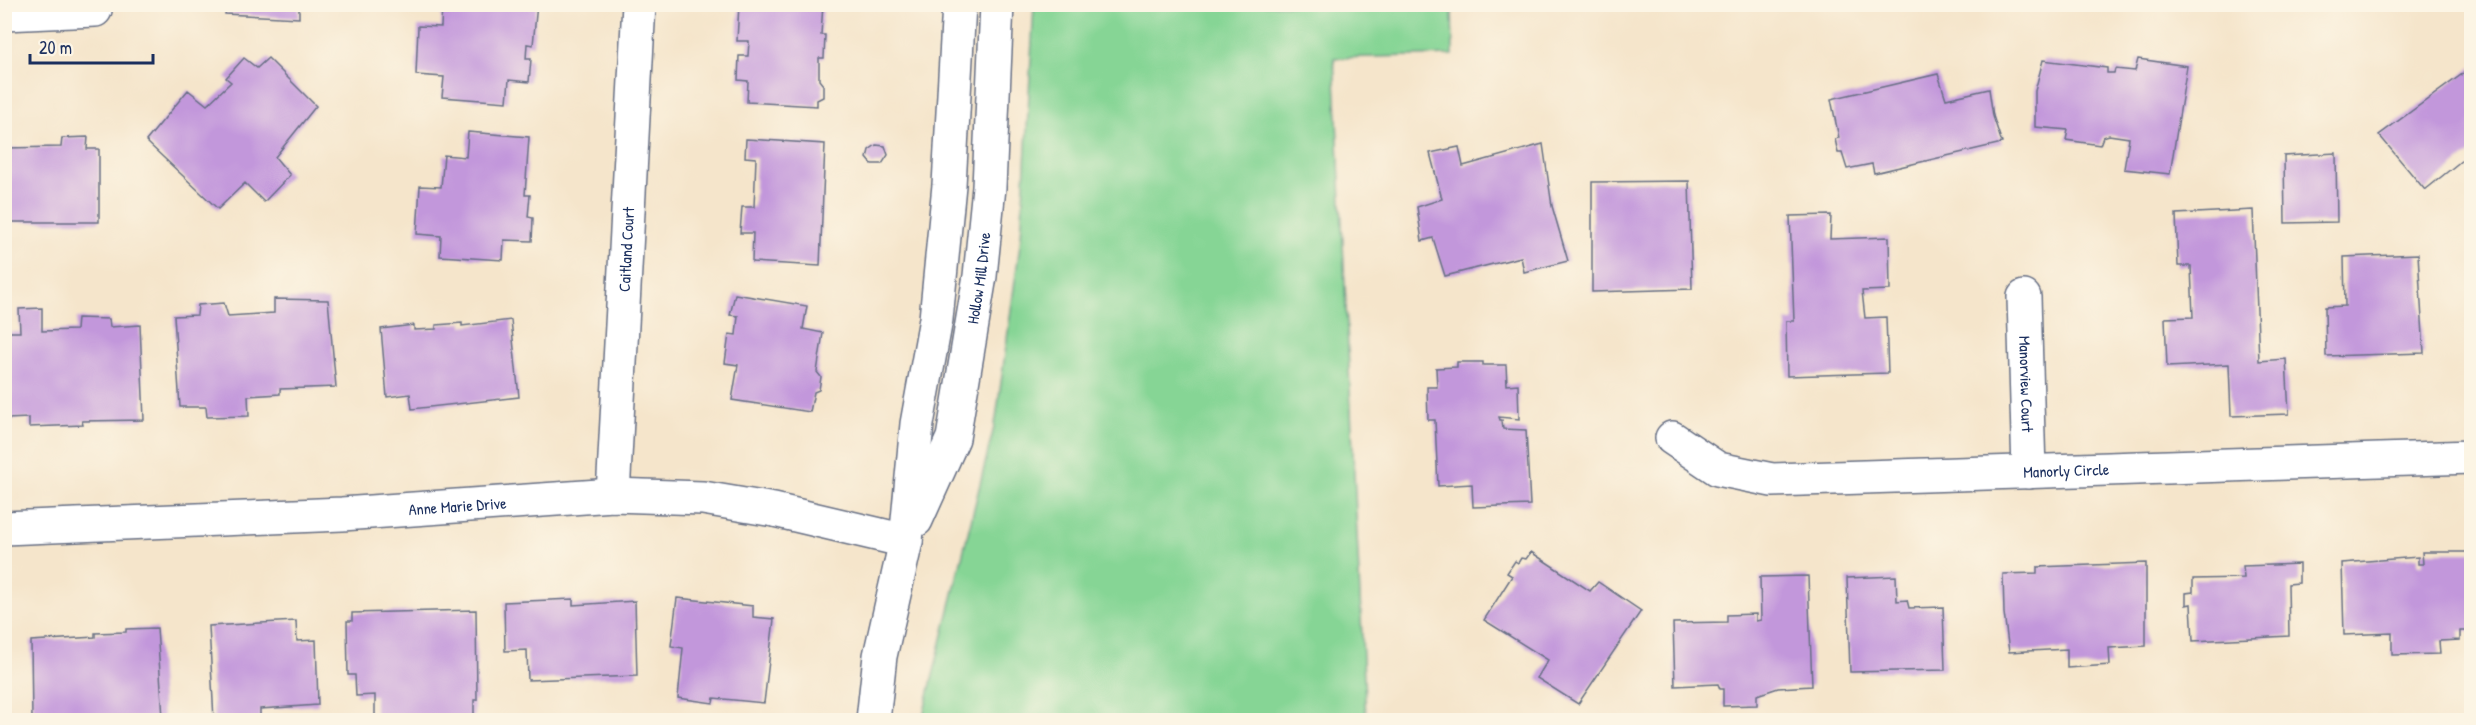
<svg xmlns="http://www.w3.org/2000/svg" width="2476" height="725" font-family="'Patrick Hand',sans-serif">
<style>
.green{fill:#86d595;stroke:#50827a;stroke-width:1.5}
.building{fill:#c297db}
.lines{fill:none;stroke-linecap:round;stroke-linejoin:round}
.minor-casing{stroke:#676f84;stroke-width:36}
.minor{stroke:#fff;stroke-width:33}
.labels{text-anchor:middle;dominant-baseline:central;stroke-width:5;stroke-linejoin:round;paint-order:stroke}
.street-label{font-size:16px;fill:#1b2f5e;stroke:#fcf5e5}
</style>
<rect width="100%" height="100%" fill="#fcf5e5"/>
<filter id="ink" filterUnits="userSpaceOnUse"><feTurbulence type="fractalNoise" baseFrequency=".0167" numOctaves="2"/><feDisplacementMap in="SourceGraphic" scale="12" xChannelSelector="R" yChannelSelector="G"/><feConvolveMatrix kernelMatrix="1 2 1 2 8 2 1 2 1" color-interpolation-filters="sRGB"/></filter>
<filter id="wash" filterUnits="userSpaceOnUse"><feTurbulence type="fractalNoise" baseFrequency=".008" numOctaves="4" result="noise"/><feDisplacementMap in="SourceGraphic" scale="24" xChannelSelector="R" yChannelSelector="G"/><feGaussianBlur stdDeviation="1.35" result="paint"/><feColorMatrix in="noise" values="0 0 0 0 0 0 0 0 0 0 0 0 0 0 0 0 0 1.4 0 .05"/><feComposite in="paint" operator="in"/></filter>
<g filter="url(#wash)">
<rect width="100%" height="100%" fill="#f5e5cb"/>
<path class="green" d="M 1034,5 L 1452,5 L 1453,55 L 1334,58 L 1366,720 L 922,720 L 996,419 L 1021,237 Z"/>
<g id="blocks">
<path class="building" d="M 225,4 L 299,4 L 299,18 L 225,14 Z
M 442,4 L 537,4 L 533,45 L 527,44 L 526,59 L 531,59 L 529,82 L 509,80 L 507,102 L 442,97 L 444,77 L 416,75 L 418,26 L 441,27 Z
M 739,4 L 823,4 L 821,35 L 825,35 L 824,58 L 819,58 L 819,80 L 823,85 L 823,97 L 817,100 L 817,106 L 747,102 L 748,81 L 738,80 L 739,56 L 748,56 L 749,41 L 737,41 Z
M 1759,4 L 1782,4 L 1782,10 Z
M 244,58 L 257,68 L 268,58 L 316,106 L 275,157 L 290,175 L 264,202 L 245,183 L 218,209 L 146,141 L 188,90 L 207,105 L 231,82 L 226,78 Z
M 2138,59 L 2187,66 L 2170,174 L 2124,169 L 2129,138 L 2109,135 L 2103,137 L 2100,145 L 2066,140 L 2068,130 L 2035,127 L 2035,91 L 2043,60 L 2107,68 L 2107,73 L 2114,73 L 2115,69 L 2135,71 Z
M 2472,67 L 2472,152 L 2425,190 L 2379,135 Z
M 1938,74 L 1946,99 L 1989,89 L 1993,116 L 2002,143 L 1874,173 L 1872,164 L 1847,169 L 1842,153 L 1838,153 L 1835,139 L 1839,138 L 1831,99 Z
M 468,132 L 529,137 L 525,195 L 530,195 L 528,217 L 533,218 L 532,241 L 504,240 L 503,260 L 440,256 L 441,236 L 417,234 L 420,186 L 441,187 L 444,155 L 466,157 Z
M 88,137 L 87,149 L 99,149 L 99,222 L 4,222 L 4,148 L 61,147 L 62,138 Z
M 746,139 L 825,144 L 820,266 L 752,262 L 753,233 L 740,233 L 742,207 L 754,207 L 756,158 L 745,157 Z
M 1543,144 L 1552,206 L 1568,261 L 1524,272 L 1521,257 L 1445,276 L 1433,238 L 1422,241 L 1417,207 L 1442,199 L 1430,153 L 1459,147 L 1463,166 Z
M 876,145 L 885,146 L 888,155 L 882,164 L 872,164 L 867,158 L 869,150 Z
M 2336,153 L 2337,222 L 2285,223 L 2284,156 Z
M 1689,181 L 1692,289 L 1592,292 L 1592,182 Z
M 2253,210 L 2259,361 L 2286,359 L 2289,414 L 2231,416 L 2229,364 L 2167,367 L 2165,318 L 2193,317 L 2191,266 L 2178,266 L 2176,214 Z
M 1831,215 L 1830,239 L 1889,237 L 1890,290 L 1862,291 L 1865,318 L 1886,317 L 1888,373 L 1787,376 L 1786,321 L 1794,321 L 1790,216 Z
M 2418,254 L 2424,353 L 2326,356 L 2325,307 L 2345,306 L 2344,257 Z
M 735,294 L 807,306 L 803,329 L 823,333 L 817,372 L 821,377 L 819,390 L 814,392 L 810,412 L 732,400 L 738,365 L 725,363 L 729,334 L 736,335 L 738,316 L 730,315 Z
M 274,299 L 328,300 L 336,387 L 280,389 L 280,394 L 248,396 L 249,416 L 207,417 L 206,407 L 180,407 L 174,316 L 197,315 L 198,305 L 224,303 L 228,316 L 274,313 Z
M 42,308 L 42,331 L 76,330 L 77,318 L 109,319 L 110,327 L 140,325 L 144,420 L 82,421 L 83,425 L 29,427 L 29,418 L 6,419 L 4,332 L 20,332 L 19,309 Z
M 511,320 L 519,397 L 412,409 L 410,394 L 387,397 L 381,329 L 414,325 L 414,330 L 436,329 L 436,325 L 462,323 L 462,326 Z
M 1457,362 L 1483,362 L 1483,365 L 1506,365 L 1507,385 L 1518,384 L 1519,419 L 1499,417 L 1500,420 L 1502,420 L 1503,429 L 1526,430 L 1530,505 L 1473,507 L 1472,484 L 1438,486 L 1435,420 L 1428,420 L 1427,387 L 1437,387 L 1436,368 L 1457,367 Z
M 1531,552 L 1590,591 L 1598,582 L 1641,611 L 1578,704 L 1537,678 L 1548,660 L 1484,620 L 1512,576 L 1507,573 L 1515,561 L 1518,563 L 1521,558 L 1526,559 Z
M 2422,552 L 2472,552 L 2472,631 L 2460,631 L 2460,640 L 2439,641 L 2440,654 L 2392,655 L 2392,633 L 2344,635 L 2342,563 L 2418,557 L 2418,564 L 2423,564 Z
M 2146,563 L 2146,646 L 2109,648 L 2110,665 L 2067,668 L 2067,649 L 2009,652 L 2004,613 L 2003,574 L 2037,573 L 2037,567 Z
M 2299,564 L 2299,583 L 2288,584 L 2289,636 L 2193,641 L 2191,604 L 2186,605 L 2186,593 L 2193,592 L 2193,579 L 2244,578 L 2243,566 Z
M 1808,576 L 1812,686 L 1778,688 L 1757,695 L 1757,705 L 1723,706 L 1723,689 L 1720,689 L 1718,684 L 1675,686 L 1673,623 L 1727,622 L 1727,615 L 1756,614 L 1756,621 L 1761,620 L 1760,577 Z
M 1896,576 L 1897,601 L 1907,600 L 1909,608 L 1943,607 L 1945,670 L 1850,672 L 1847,578 Z
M 677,598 L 753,606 L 753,617 L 774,619 L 764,703 L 714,698 L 713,703 L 678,698 L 683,648 L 671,646 Z
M 573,599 L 573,605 L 635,601 L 637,676 L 528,680 L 527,650 L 505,651 L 504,602 Z
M 476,610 L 477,700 L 474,700 L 474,720 L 375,720 L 375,695 L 356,696 L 355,675 L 348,675 L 347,621 L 352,621 L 352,613 Z
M 296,621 L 297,641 L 316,640 L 318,705 L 260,709 L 260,720 L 214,720 L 209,626 Z
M 157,628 L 163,718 L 32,720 L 31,641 L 95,637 L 95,633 L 126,632 L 126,629 Z"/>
</g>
</g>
<g filter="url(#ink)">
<use href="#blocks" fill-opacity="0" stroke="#676f84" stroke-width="1.5"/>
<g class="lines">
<g class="minor-casing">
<g id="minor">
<path d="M 4,14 L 95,10 L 95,4"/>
<path id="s1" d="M 2024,297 L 2029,472"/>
<path id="s2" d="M 1672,438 L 1718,469 L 1772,480 L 2472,457"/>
<path id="s3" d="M 613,495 L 639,4"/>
<path id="s4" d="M 916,520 L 953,438 L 980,276 L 989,187 L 997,4"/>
<path id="s5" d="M 4,528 L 342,514 L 613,495 L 703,498 L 774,510 L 906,541"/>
<path d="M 873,720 L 880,656 L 906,541 L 917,424 L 936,319 L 949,185 L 959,4"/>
</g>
</g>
<use href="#minor" class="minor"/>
</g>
</g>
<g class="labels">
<g class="street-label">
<text stroke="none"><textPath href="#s3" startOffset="246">Caitland Court</textPath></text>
<text stroke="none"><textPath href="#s4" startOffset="252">Hollow Mill Drive</textPath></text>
<text stroke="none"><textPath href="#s1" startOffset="87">Manorview Court</textPath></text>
<text stroke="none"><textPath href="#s2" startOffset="405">Manorly Circle</textPath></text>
<text stroke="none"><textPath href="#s5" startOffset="454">Anne Marie Drive</textPath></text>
</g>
</g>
<rect width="2476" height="725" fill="none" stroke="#fcf5e5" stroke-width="24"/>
<path d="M30 54v9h123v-9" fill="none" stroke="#1b2f5e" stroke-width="3"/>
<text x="39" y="54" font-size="18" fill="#1b2f5e" stroke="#fcf5e5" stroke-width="4.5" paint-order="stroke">20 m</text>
</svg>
